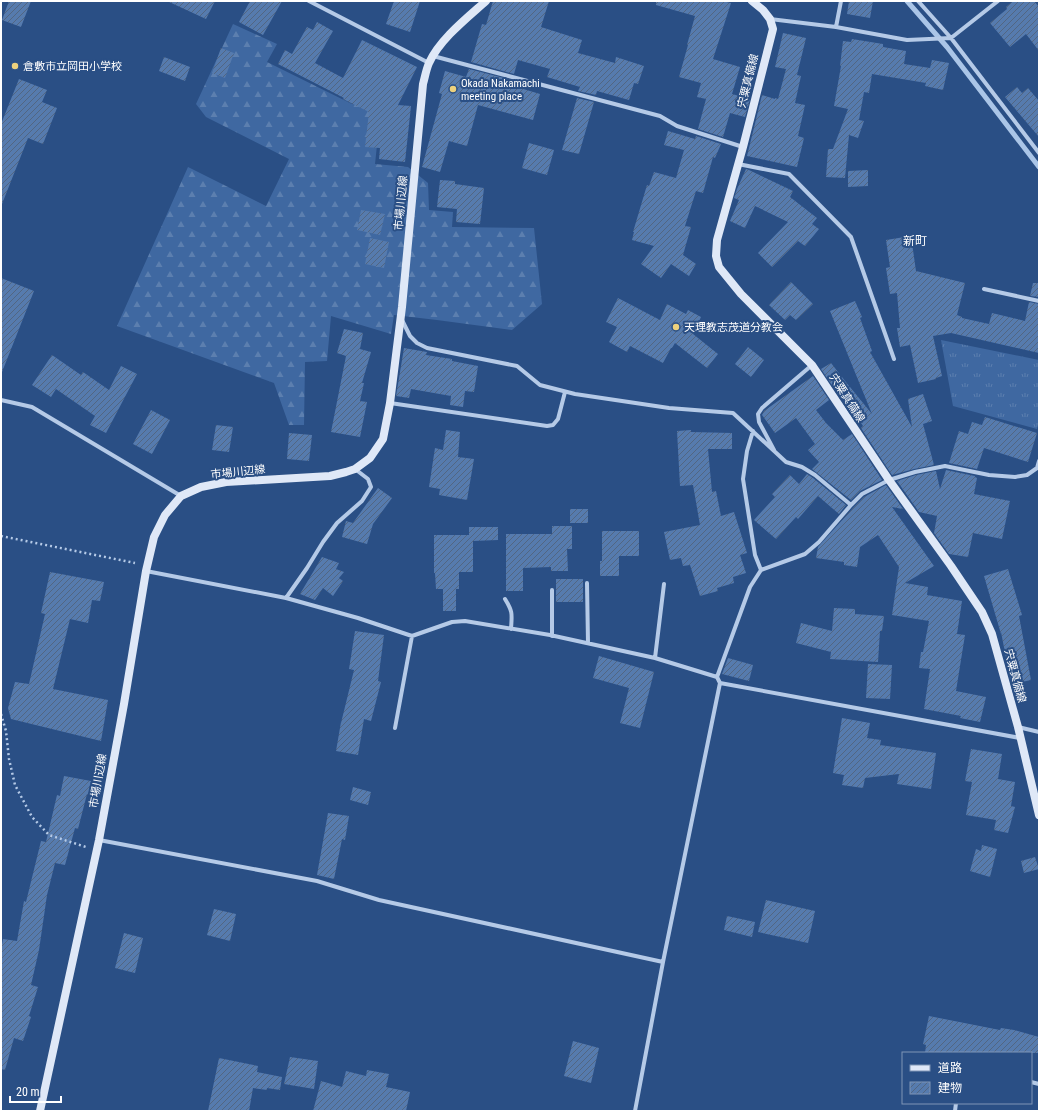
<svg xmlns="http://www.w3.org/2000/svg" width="1040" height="1112" font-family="'Roboto Condensed','Noto Sans JP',sans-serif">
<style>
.grass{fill:url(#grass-tufts)}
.forest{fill:url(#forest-firs)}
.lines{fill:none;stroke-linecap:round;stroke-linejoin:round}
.stream{stroke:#aac5e7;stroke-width:5}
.building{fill:url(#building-hatch)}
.path{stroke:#b5cae7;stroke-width:2.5;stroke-dasharray:2 3;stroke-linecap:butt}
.street{stroke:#b5cae7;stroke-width:4}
.secondary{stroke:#dfe8f7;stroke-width:8}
.poi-dot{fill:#edd17d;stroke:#2a4f85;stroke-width:1.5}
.labels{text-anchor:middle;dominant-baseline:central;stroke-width:4;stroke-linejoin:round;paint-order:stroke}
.poi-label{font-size:11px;fill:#fff;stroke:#2a4f85;text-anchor:start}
.street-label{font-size:11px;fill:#fff;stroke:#2a4f85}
.neighbourhood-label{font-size:12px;fill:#fff;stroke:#2a4f85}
</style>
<defs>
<pattern id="grass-tufts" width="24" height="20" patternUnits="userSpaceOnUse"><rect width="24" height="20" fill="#3f68a1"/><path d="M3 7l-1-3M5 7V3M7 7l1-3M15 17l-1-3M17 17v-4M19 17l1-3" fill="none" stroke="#5c7faf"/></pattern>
<pattern id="forest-firs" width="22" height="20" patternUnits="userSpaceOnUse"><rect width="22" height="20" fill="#3f68a1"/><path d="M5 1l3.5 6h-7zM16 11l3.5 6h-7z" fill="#5c7faf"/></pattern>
<pattern id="building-hatch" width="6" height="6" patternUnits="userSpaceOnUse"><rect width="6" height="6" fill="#567bae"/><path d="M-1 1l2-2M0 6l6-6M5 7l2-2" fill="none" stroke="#526682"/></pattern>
</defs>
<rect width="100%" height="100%" fill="#2a4f85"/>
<path class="grass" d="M 941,340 L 1039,360 L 1039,419 L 1037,429 L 953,406 Z"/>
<path class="forest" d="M 233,24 L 277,44 L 267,62 L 352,104 L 381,107 L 375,164 L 408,167 L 428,183 L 429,210 L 453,212 L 452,227 L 534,228 L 542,304 L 512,330 L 437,320 L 394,315 L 391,334 L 331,316 L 327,361 L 305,362 L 304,425 L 289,425 L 274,383 L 117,326 L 188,167 L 266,206 L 289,159 L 206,117 L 196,104 Z"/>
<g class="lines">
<path class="stream" d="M 907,1 L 947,47 L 1039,167"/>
</g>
<path class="building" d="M 9,1 L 31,1 L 21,27 L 2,20 Z
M 167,1 L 215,1 L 206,19 Z
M 250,1 L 282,1 L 263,35 L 239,22 Z
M 394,1 L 420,1 L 410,32 L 386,24 Z
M 493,1 L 549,1 L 541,27 L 582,40 L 578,53 L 615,63 L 616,57 L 644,66 L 638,84 L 634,83 L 629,100 L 597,91 L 596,95 L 578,91 L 580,87 L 547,77 L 550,69 L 518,60 L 514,74 L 471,62 L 482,24 L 486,25 Z
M 656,1 L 722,1 L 731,3 L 713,59 L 740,67 L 732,94 L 750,99 L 745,117 L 730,113 L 723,137 L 698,129 L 706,99 L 697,97 L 701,83 L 679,77 L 688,45 L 687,45 L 695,16 L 656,5 Z
M 849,1 L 873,1 L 870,18 L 847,14 Z
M 1013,1 L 1034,1 L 1039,7 L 1039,51 L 1026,34 L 1010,47 L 990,23 L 1007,9 L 1006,7 Z
M 317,22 L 333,31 L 315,63 L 343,78 L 362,40 L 417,67 L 398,105 L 411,106 L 405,162 L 379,159 L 380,148 L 365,147 L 369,112 L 343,99 L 344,98 L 278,64 L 285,50 L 292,54 L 307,27 L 313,30 Z
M 783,33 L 806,38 L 797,75 L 801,76 L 795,103 L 805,105 L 798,136 L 804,138 L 797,167 L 747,156 L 762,95 L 775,99 L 775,98 L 778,99 L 786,69 L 775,67 Z
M 852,39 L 883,44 L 883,47 L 906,51 L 904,64 L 930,68 L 932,60 L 949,63 L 943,90 L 925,86 L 926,83 L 872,74 L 869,93 L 864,92 L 859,120 L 864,121 L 858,138 L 849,135 L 845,178 L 826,177 L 828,149 L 833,149 L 848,109 L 834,106 L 841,66 L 840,66 L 843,41 L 851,42 Z
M 221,48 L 234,53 L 225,78 L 212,73 Z
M 164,57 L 190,67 L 185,81 L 159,71 Z
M 469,69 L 512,80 L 510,85 L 540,94 L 533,120 L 478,105 L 467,146 L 449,141 L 440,172 L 422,167 L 442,94 L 439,93 L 445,71 L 466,77 Z
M 19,79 L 47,90 L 42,102 L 57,108 L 43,144 L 28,138 L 2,204 L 1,204 L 1,124 Z
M 1017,87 L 1022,93 L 1028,88 L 1039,101 L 1039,137 L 1005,97 Z
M 577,98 L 594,102 L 579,154 L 562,150 Z
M 668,131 L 695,139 L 696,136 L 721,144 L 715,158 L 713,157 L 703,193 L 696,191 L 685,226 L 691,227 L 683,255 L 696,264 L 689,276 L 671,264 L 661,278 L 641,264 L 654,246 L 632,240 L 634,232 L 633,232 L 647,185 L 649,186 L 654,172 L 676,178 L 684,150 L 664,145 Z
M 529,143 L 554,150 L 547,175 L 522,168 Z
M 746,169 L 749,170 L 793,191 L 790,197 L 817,218 L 812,224 L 819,229 L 805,246 L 798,241 L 772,267 L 758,253 L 788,222 L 755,206 L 745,228 L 730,221 L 739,200 L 734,198 L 737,189 Z
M 868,170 L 868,186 L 848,187 L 848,171 Z
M 440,180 L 455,181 L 455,184 L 484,188 L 480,224 L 456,222 L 457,209 L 437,207 Z
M 361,210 L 385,214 L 380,235 L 357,230 Z
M 911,236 L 916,271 L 965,283 L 957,315 L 962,317 L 962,318 L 989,324 L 992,313 L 1025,321 L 1029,302 L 1039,304 L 1039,353 L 951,333 L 933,336 L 942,376 L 936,378 L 936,379 L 918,383 L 910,345 L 900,347 L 897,328 L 900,328 L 897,293 L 890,294 L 886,268 L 890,267 L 886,240 Z
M 370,238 L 389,242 L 384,268 L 365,264 Z
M 1,278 L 34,291 L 2,372 L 1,371 Z
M 791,282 L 813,304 L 796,320 L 790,315 L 785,320 L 769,305 Z
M 1033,283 L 1039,283 L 1039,297 L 1030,296 Z
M 618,298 L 660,320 L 667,304 L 686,314 L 688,310 L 701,317 L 693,334 L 718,354 L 707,368 L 675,343 L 672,348 L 671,348 L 663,363 L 630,346 L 627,352 L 609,342 L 617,327 L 606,322 Z
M 855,301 L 862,317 L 860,318 L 872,351 L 870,352 L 912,427 L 908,399 L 923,394 L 932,421 L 923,424 L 934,465 L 914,469 L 892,475 L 861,428 L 863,426 L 841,393 L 850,387 L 872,414 L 830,311 Z
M 344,329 L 363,333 L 360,349 L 371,352 L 362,383 L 364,383 L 360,401 L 367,402 L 360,437 L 331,432 L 346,356 L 337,353 Z
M 748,347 L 764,360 L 751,377 L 735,364 Z
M 404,348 L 427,352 L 426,355 L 452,359 L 452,361 L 478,366 L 474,392 L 465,391 L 463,407 L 450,405 L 451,396 L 411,389 L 409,398 L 396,396 Z
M 52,355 L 81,375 L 83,372 L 109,390 L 121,366 L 137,374 L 106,433 L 90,425 L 95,416 L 56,389 L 51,397 L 32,385 Z
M 831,363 L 849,386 L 838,394 L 821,369 Z
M 813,376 L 829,400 L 816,410 L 826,423 L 843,440 L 852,434 L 882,480 L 860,491 L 851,500 L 812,469 L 819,462 L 808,450 L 815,444 L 796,418 L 775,433 L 762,415 L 764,411 Z
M 151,410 L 170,420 L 152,454 L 133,444 Z
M 985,417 L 1037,433 L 1028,462 L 984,448 L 977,469 L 949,463 L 959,431 L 968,434 L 972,422 L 982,425 Z
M 216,425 L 233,427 L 229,452 L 212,450 Z
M 446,430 L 460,432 L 458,457 L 474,459 L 467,500 L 439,495 L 440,489 L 429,487 L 435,448 L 443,450 Z
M 691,430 L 691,432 L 732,433 L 732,449 L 708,449 L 712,492 L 716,491 L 721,516 L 734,512 L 747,553 L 740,555 L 746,573 L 733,577 L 734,583 L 717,588 L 718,591 L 700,596 L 690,565 L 683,566 L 681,558 L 670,560 L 664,532 L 700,525 L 693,485 L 680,486 L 677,431 Z
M 289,433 L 312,435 L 309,461 L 287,459 Z
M 946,470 L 975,476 L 975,477 L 977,478 L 974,494 L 1010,501 L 1002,539 L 973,533 L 968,557 L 949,554 L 934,533 L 937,516 L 919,512 L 897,481 L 916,475 L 936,471 L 940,489 Z
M 807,474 L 813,478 L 846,505 L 839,514 L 818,496 L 798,519 L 796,517 L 776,539 L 754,520 L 775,497 L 772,494 L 790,475 L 799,484 Z
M 886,485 L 903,509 L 892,507 L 934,566 L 905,583 L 928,587 L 927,595 L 962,601 L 957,634 L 965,635 L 956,691 L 986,697 L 980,722 L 960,718 L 961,716 L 924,709 L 930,669 L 919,668 L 921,652 L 923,652 L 929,621 L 892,615 L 899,567 L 878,535 L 860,547 L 857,567 L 844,565 L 844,562 L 816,558 L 818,547 L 854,507 L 864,497 Z
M 378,488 L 392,498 L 373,524 L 367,544 L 342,537 L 346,521 L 353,523 Z
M 570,509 L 588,509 L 588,523 L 570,523 Z
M 552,526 L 572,526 L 572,549 L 567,549 L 568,571 L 551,571 L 551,567 L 523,568 L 523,591 L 506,591 L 506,534 L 552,534 Z
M 469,527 L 498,527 L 498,540 L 473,541 L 473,572 L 459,572 L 459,589 L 456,589 L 456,611 L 443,611 L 443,589 L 436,589 L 435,573 L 434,573 L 434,535 L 469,535 Z
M 602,531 L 639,531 L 639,556 L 619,556 L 619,576 L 600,576 L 600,561 L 602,561 Z
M 322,557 L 339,563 L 336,569 L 344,572 L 339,578 L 343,581 L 333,596 L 323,588 L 315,600 L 300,594 Z
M 1008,569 L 1022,615 L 1019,616 L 1031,680 L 1012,684 L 1009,673 L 1001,632 L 1001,634 L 984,576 Z
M 50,572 L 104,582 L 100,601 L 92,600 L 88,623 L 70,619 L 53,689 L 108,700 L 101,741 L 11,719 L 8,708 L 15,682 L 29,684 L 45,614 L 41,613 Z
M 556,579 L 583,579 L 583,602 L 556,602 Z
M 834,608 L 855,609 L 855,614 L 884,616 L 882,631 L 880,631 L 878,662 L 830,659 L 831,652 L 796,643 L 801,623 L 832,631 Z
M 355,631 L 384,635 L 378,681 L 381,682 L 371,721 L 364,719 L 358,755 L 336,751 L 341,722 L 341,723 L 354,670 L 349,669 Z
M 599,656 L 654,672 L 640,728 L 620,723 L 629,688 L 593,678 Z
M 728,658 L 753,665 L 749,681 L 722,674 Z
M 868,664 L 892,665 L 890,699 L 866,698 Z
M 842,718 L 870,723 L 867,738 L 881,740 L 880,745 L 936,753 L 931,789 L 897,784 L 899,774 L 865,778 L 863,788 L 842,785 L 844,775 L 833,773 Z
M 971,749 L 1002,754 L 998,779 L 1015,782 L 1011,806 L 1015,807 L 1008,833 L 994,830 L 996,820 L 966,815 L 972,782 L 965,781 Z
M 64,776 L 91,781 L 88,795 L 87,794 L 78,829 L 75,828 L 65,865 L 55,863 L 47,895 L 39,950 L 31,985 L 38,987 L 29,1016 L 31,1017 L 23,1041 L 14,1038 L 5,1070 L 1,1069 L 1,950 L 3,939 L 17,941 L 24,901 L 26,902 L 41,841 L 46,842 L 57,795 L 60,796 Z
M 353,787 L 371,792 L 368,805 L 350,800 Z
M 328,813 L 349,816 L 345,840 L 342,839 L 334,879 L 317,875 Z
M 982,845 L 997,849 L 990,877 L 970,871 L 976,849 L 981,851 Z
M 1035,857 L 1039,869 L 1024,873 L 1021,861 Z
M 766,900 L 815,911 L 808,943 L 758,932 Z
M 214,909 L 236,914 L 230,941 L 207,935 Z
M 727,916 L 755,922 L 752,937 L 724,930 Z
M 124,933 L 143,938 L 135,973 L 115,968 Z
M 929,1016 L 1000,1030 L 1001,1028 L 1014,1030 L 1039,1037 L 1039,1053 L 925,1053 L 926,1045 L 923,1044 Z
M 573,1041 L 599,1048 L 591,1083 L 564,1076 Z
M 290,1057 L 318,1061 L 314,1089 L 284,1084 Z
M 219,1058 L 258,1066 L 257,1072 L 282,1077 L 280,1090 L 267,1088 L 267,1090 L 253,1088 L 249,1111 L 208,1111 Z
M 367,1070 L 389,1074 L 386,1087 L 410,1092 L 406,1111 L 313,1111 L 321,1081 L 342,1087 L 346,1071 L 366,1076 Z"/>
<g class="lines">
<path class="path" d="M 1,536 L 135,563
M 1,714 L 6,731 L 9,759 L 15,785 L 32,817 L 49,835 L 86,847"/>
<path class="street" d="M 309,1 L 429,63
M 918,1 L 951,38 L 1039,153
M 770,19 L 836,27 L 907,40 L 951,38 L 998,1
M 836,27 L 841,1
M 433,56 L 660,116 L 677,126 L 743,147
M 738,164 L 789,174 L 851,237 L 894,359
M 984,289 L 1039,301
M 402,320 L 410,336 L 417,343 L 427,348 L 517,366 L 540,385 L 575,394 L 669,408 L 733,413 L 786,462 L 802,467 L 815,475 L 851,505
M 1,400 L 32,407 L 181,496
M 390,403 L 547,426 L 553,425 L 558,419 L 565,392
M 753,431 L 747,451 L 743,479 L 755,555 L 761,570
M 774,450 L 759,422 L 758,414 L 762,408 L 812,365
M 146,571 L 286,598 L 358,618 L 412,636 L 452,622 L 465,621 L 550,635 L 655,658 L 717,677 L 720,683 L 663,962 L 635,1111
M 587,583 L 588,643
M 552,590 L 552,636
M 286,598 L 307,568 L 323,542 L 337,523 L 362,501 L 371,487 L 368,479 L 355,469
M 505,599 C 513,612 512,614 511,629
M 655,658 L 664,584
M 717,677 L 750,587 L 761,570 L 805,554 L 819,542 L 851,505 L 862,494 L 889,480 L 915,472 L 945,466 L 989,475 L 1015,477 L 1027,475 L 1037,468 L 1039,461
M 720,683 L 1020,738
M 1018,727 L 1039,732
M 395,728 L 412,636
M 99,840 L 317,881 L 379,900 L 663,962
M 1031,1082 L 1039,1084
M 955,1111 L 956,1103"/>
<path class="secondary" d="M 752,1 L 763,10 L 770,19 L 773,29 L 743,147 L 717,240 L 716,256 L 719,267 L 741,294 L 812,365 L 889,480 L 951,566 L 982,612 L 992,634 L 1018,727 L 1039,815
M 40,1111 L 99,840 L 124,704 L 146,571 L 154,537 L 165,515 L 181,496 L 201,487 L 226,482 L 330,476 L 346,472 L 355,469 L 370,458 L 383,439 L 390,403 L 402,307 L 423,84 C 425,77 426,70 429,63 C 440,39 467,18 486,1"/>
</g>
<g class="poi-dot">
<circle cx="15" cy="66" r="4"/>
<circle cx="453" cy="89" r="4"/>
<circle cx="676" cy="327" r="4"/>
</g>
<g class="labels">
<g class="poi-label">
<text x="23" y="66">倉敷市立岡田小学校</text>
<text x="461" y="83">Okada Nakamachi<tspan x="461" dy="13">meeting place</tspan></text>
<text x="684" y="327">天理教志茂道分教会</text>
</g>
<g class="street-label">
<text transform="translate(748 81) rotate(-76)">宍粟真備線</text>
<text transform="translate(401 203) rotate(-85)">市場川辺線</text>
<text transform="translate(847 398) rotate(57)">宍粟真備線</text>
<text transform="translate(238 472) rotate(-6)">市場川辺線</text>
<text transform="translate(1015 676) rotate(75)">宍粟真備線</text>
<text transform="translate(98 781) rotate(-80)">市場川辺線</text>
</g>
<g class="neighbourhood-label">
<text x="915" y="241">新町</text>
</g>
</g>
<rect width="1040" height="1112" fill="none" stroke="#ffffff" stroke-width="4"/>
<rect x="902" y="1052" width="130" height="52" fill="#2a4f85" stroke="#7f95b6"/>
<rect x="910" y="1065" width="20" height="6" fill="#dfe8f7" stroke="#7f95b6"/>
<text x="938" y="1072" font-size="12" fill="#ffffff">道路</text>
<rect x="910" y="1082" width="20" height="12" fill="url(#building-hatch)" stroke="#7f95b6"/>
<text x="938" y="1092" font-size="12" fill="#ffffff">建物</text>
<path d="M10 1096v6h51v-6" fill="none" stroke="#ffffff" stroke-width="2"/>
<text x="16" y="1096" font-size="12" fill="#ffffff" stroke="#2a4f85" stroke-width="3" paint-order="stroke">20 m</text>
</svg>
